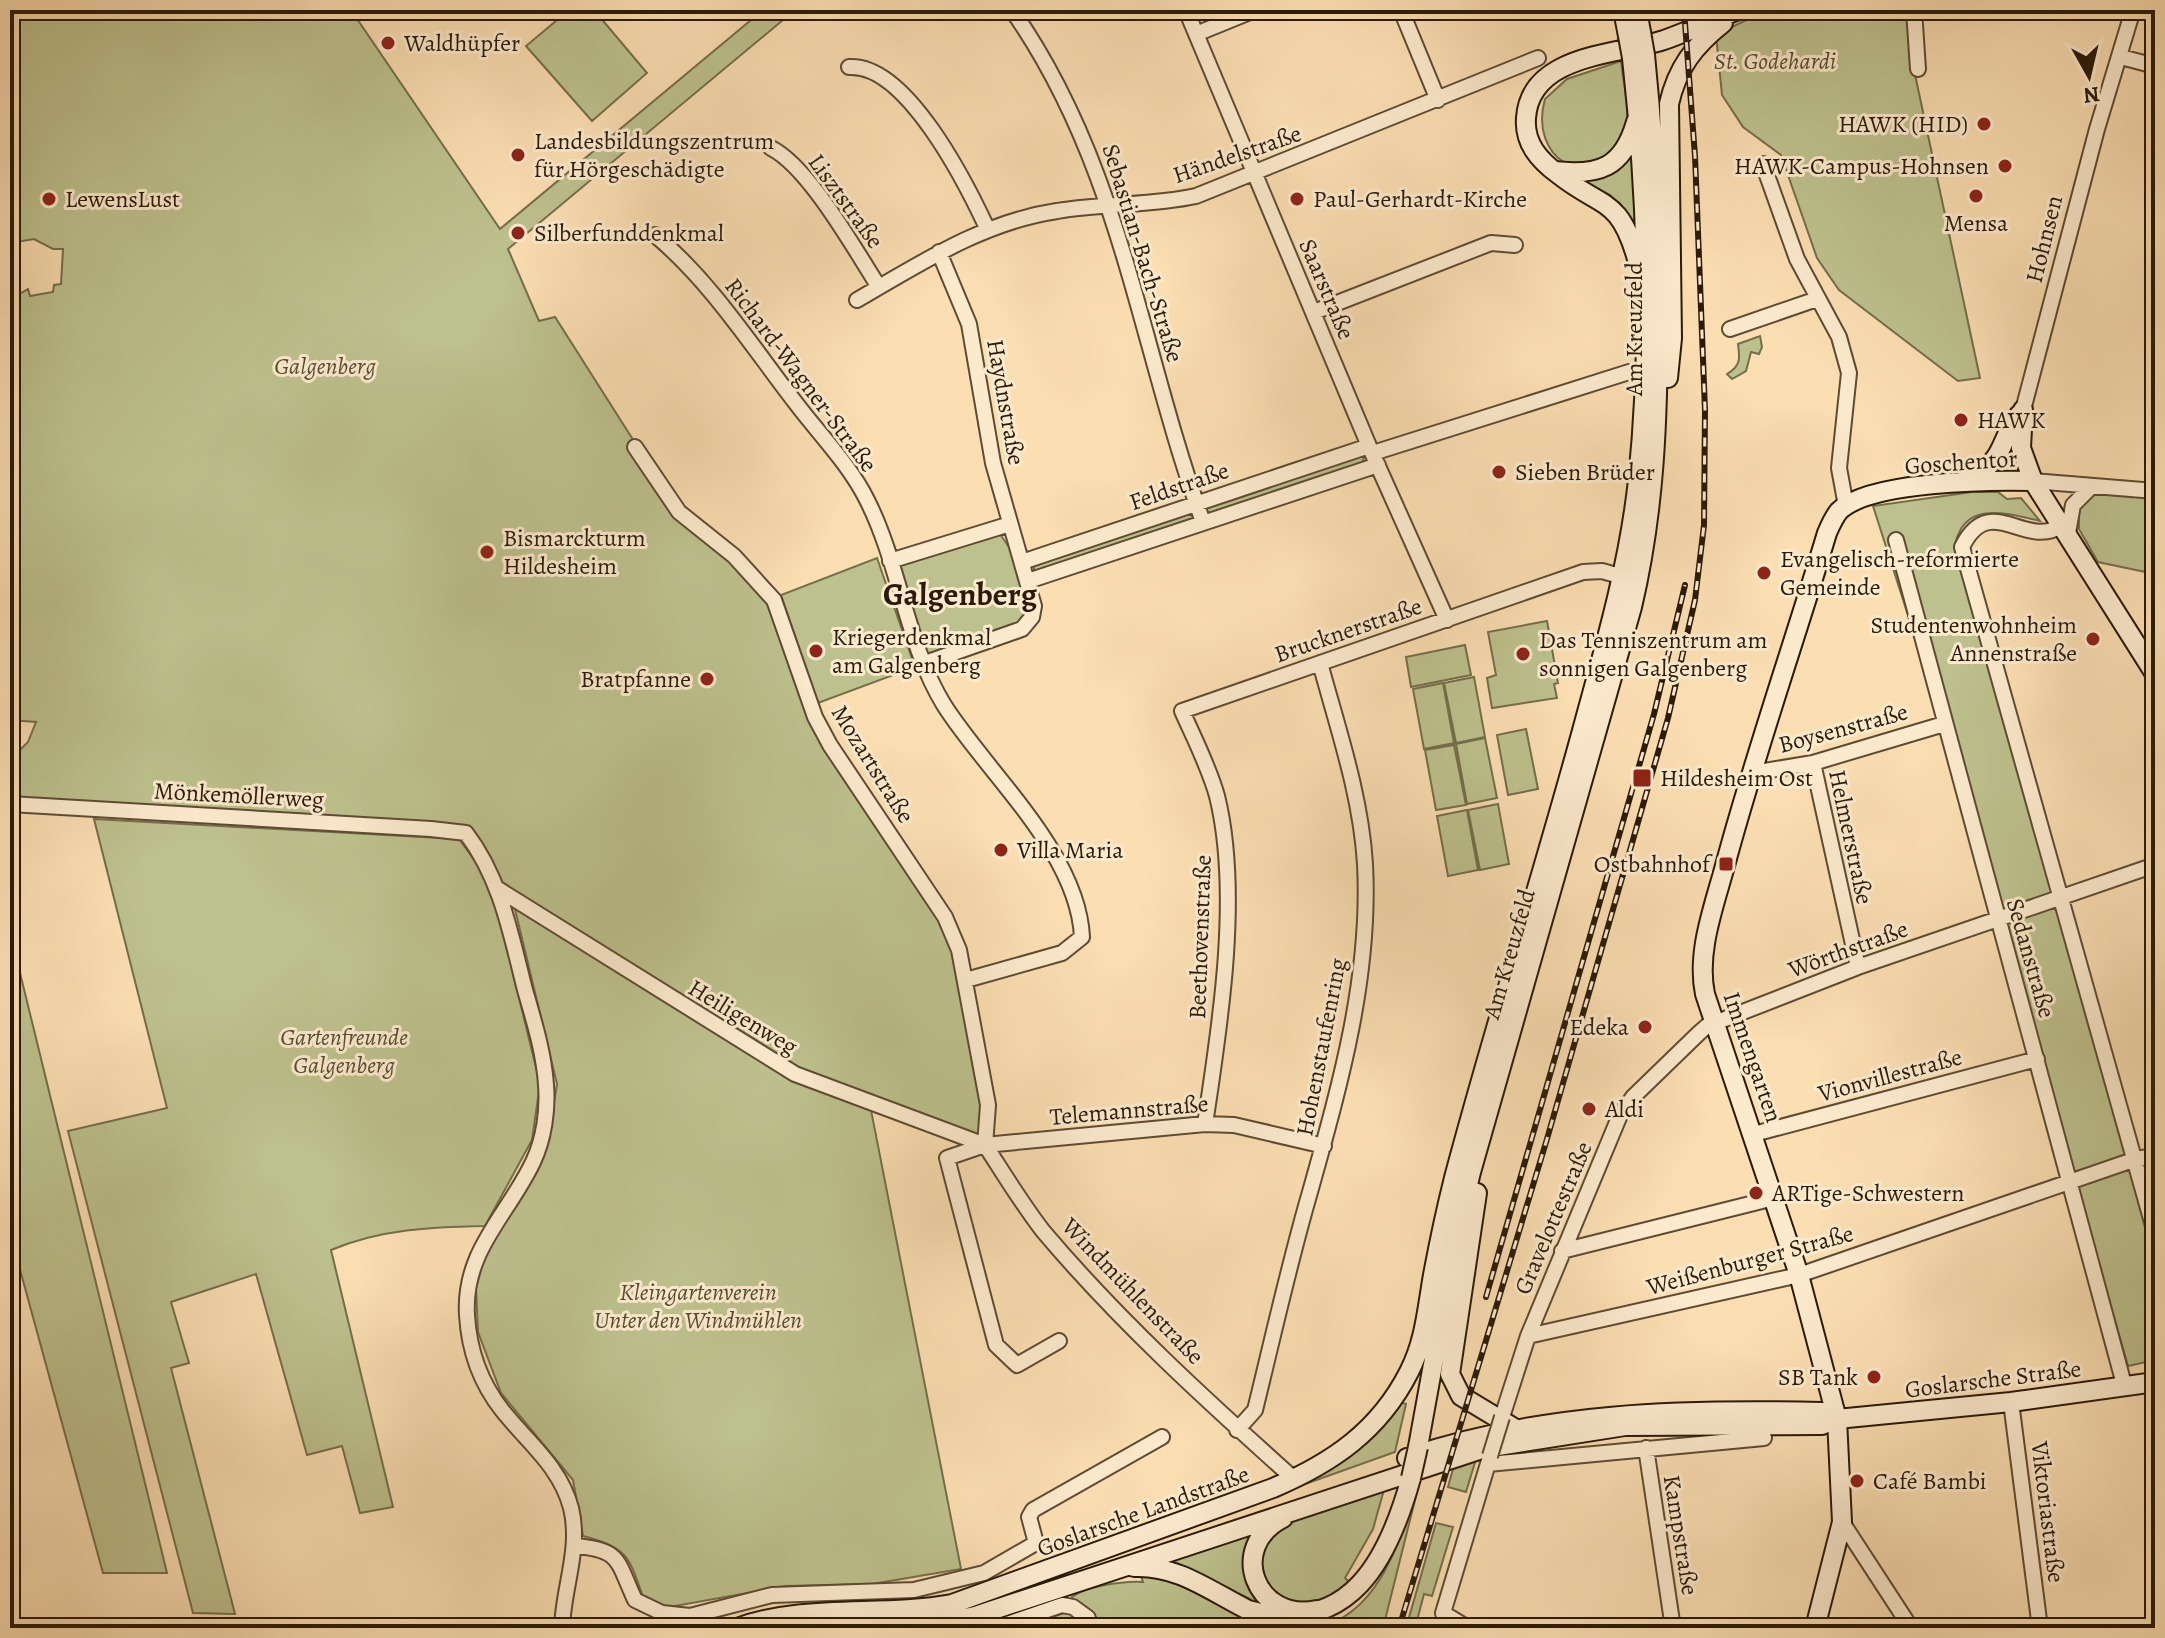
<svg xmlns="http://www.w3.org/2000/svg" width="2165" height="1638" font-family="Alegreya,serif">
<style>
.green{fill:#bdc18d;stroke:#746e4b;stroke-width:2}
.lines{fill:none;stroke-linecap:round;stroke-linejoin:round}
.street-casing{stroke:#5e4b33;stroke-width:18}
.secondary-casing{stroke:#2a1a09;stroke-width:22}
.street{stroke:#fceacd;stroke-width:14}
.secondary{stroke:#fceacd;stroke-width:18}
.rail-casing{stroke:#2a1a09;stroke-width:6}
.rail{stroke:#fceacd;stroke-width:3;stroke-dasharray:9;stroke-linecap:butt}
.street-bridge-casing{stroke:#5e4b33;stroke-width:18;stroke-linecap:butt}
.secondary-bridge-casing{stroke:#2a1a09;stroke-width:22;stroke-linecap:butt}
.street-bridge{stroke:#fceacd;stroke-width:14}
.secondary-bridge{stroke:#fceacd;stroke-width:18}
.poi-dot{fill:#8f2418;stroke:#fceacd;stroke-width:3}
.labels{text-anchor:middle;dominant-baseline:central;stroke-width:6;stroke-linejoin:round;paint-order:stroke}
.poi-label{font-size:24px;fill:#2a1a09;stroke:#fceacd;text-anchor:start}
.park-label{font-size:24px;font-style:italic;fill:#564c31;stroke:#fceacd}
.street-label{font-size:24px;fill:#2a1a09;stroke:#fceacd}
.district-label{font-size:32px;font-weight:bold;fill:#2a1a09;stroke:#fceacd}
</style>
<rect width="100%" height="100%" fill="#fbdeb2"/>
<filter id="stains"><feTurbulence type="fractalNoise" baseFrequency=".0025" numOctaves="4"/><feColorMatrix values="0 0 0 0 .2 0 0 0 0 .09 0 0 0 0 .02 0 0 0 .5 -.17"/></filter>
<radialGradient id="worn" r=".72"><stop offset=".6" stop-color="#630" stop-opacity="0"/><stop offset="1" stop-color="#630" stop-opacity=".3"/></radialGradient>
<path class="green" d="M 10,10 L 351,10 L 500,229 L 763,10 L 795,10 L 508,249 L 539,321 L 555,317 L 679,512 L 762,583 L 815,717 L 945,917 L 988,1105 L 985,1145 L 870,1105 L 961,1569 L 872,1584 L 786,1586 L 664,1608 L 644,1600 C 629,1557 629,1548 583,1536 L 573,1480 L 501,1393 L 478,1332 L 476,1288 L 488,1242 L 532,1177 L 549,1135 L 557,1084 L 513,901 L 468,826 L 10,797 L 10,760 L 28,742 L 36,722 L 10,720 L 10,272 L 21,293 L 28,289 L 30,296 L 53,292 L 54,285 L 61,284 L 63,249 L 53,249 L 34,239 L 10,243 Z
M 569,10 L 594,10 L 647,73 L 592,121 L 526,46 Z
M 1766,10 L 1907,10 L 1914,70 L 1980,378 L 1958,381 L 1839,290 L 1817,258 L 1781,155 L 1743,127 L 1722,95 L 1716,35 Z
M 1621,61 C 1623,81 1629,103 1627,123 C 1627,128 1623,134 1620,139 C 1589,196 1528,158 1545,99 L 1567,79 Z
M 1633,149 L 1635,226 L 1610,195 L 1574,178 Z
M 1760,336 L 1762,347 L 1759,354 L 1751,352 L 1746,371 L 1732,379 L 1727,374 C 1741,366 1740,358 1738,344 Z
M 1364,455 L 1363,463 L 1038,572 L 1034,570 L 1034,564 Z
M 1972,492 L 1998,492 L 2007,499 L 2021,498 L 2040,521 C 2006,513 1964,500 1955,545 L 2155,1231 L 2155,1360 L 2128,1366 L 1946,734 L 1873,506 Z
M 2092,493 L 2155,496 L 2155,574 L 2098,562 L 2079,529 L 2079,502 Z
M 1000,534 L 1013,553 L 1029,602 L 1028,613 L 1018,625 L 931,655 L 924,652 L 897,564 Z
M 877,558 L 915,667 L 818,703 L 781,595 Z
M 1547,621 L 1558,683 L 1554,684 L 1557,698 L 1492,708 L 1487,678 L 1496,675 L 1488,632 Z
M 1465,645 L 1471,675 L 1411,687 L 1406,657 Z
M 1474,677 L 1485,737 L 1456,743 L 1444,683 Z
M 1443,683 L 1454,743 L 1424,749 L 1413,689 Z
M 1526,729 L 1538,789 L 1508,795 L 1497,735 Z
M 1485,738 L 1497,798 L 1467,804 L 1456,744 Z
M 1454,745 L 1466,805 L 1436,810 L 1425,750 Z
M 1498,804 L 1509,864 L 1480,870 L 1468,810 Z
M 1467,810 L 1478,870 L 1448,876 L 1437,816 Z
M 94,819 L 459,839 L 491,883 L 540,1084 L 532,1140 L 485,1226 C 431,1227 381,1229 331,1250 L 393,1507 L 360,1513 L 342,1446 L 307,1455 L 256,1274 L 171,1302 L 189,1363 L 171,1368 L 235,1614 L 193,1613 L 68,1131 L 167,1108 Z
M 10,932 L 167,1573 L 103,1573 L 10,1233 Z
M 1400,1402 L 1406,1404 L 1395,1452 L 1294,1488 L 1352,1453 Z
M 1476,1459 L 1466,1492 L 1448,1487 L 1454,1465 Z
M 1422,1472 L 1383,1628 L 1316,1628 C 1385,1613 1402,1529 1422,1472 Z
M 1385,1486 L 1373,1529 L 1345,1578 L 1350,1583 L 1324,1603 L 1289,1604 L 1261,1580 L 1260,1540 L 1307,1510 Z
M 1436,1523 L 1453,1527 L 1432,1596 L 1424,1594 L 1415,1628 L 1406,1628 Z
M 1254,1532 L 1268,1608 L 1171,1560 Z
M 1140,1573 C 1195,1578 1237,1619 1292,1628 L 1096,1628 L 1093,1621 L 1079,1628 L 1013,1628 L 1065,1613 C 1067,1609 1067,1604 1069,1601 C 1077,1586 1127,1581 1143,1582 Z"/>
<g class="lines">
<g class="street-casing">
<path id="street" d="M 1012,10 C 1122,167 1139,346 1203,522
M 1186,10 L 1369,446 L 1447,620
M 1401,10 L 1438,100
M 1914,10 L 1918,69
M 1196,34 L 1255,10
M 2121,57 L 2155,66
M 849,67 C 906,63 966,183 987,228
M 771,148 C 809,167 855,250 879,287
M 1763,164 L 1797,259 L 1839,337 L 1849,373 L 1839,468 L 1846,506
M 655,235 C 711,282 751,345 795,402 C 819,434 850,465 867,500 C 900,565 906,643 944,705 C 987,773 1078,852 1082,937 L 1062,953 L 966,980
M 857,300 C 921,263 983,222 1057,211 C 1103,203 1150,206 1196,196 L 1538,58
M 1314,312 L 1491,243 L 1515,245
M 1730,329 L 1817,299
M 2023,410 L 2097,129 L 2133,10
M 635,447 L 679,512 L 734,556 L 774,600 L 815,717 L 830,745 L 945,917 L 959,950 L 988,1105 L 985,1145
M 1373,453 L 1629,372
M 2033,481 L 2155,491
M 2062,525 C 2026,551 1990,490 1962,547 L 2155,1233
M 2068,533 L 2073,505 L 2092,486
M 1896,540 L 2125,1388
M 890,561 L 1010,524
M 1022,562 L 1369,446
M 1028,581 L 1378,465
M 925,663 L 1022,629 L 1032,617 L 1034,606 L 993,463 L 969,324 L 939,252
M 1813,763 L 1858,967
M 1752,773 L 1813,763 L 1944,724
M 10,804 L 431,829 L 466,833 C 501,879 511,935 525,990 C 534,1021 544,1053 546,1085 C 548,1110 544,1139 533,1162 C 508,1215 463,1251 467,1315 C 469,1350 480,1382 502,1410 C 527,1442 560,1466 571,1508 C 581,1549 563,1588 562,1628
M 498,889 L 795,1074 L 985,1145 L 1205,1124 L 1234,1125 L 1324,1146
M 1205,1124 C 1220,1026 1241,893 1217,796 C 1209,767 1194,738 1182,711 L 1583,572 L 1602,571 L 1630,579
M 1754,1134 L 2037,1059
M 1562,1251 L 1774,1198
M 1528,1336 L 1799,1275 L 2136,1159 L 2155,1156
M 1059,1341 L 1017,1365 L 996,1345 L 947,1158 L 985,1145 C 1004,1174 1022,1204 1043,1231 C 1118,1320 1207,1401 1294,1479
M 2011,1402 L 2040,1628
M 1502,1417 L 1528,1336 L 1620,1115 L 1633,1097 L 1699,1033 L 1707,1026 L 1858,967 L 2155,865
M 1237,1430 L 1255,1410 C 1273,1337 1289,1264 1310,1192 C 1340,1085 1371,977 1365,864 C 1361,796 1338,729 1320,663
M 1646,1448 L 1673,1628
M 1488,1464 L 1764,1438
M 1842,1522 L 1911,1628
M 574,1546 C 622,1549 617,1562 635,1600 L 662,1613 L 690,1616 L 772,1595 L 914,1590 L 984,1573 L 1036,1543 L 1029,1517 L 1033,1510 L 1162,1437
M 995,1628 L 1062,1605 L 1073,1607 L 1088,1618
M 1468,1628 L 1443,1613 L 1490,1457"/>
</g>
<g class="secondary-casing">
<path id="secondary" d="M 1623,10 L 1628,36
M 1637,10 L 1641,32
M 1554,171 C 1599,176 1623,168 1636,122
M 1637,259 C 1619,196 1602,209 1558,174 C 1539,160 1524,143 1526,118 C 1530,54 1617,55 1664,40 C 1689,31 1714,20 1738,10
M 1668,378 L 1672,338 L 1669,104 C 1677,68 1694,46 1723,23
M 2023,410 L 2021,448 L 2033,481 L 2155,674
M 1966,479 C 2008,460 1996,445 2019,415
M 1477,1193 L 1450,1374 L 1461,1396 L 1514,1428
M 1418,1447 L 1458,1227 L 1471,1172 L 1632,607 C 1655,510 1658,416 1658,317 C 1658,229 1654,142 1645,55
M 1407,1458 C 1542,1412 1681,1409 1822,1412 L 1837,1419
M 1283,1518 C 1226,1547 1256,1623 1317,1610
M 1134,1567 C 1178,1565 1210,1591 1248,1610 C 1351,1638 1389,1557 1411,1478
M 737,1628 C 804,1603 882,1617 952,1604 L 1273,1488 C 1332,1463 1379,1431 1409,1372 C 1425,1341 1427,1309 1433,1275 C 1439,1243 1446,1210 1454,1178 C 1494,1027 1542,878 1583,727 C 1605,646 1629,564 1638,480 C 1652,343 1647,195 1632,58
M 917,1628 L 975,1616 L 1485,1448 L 1625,1426 L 1822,1425 L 1837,1419 L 2011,1402 L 2155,1382
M 1815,1628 L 1842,1522 L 1837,1419 L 1799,1275 L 1705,994 C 1696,951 1715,904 1726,862 C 1756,751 1794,643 1827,533 C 1830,526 1834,517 1839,511 C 1869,481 1991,480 2033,481"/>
</g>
<use href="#street" class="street"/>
<use href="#secondary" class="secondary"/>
<g class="rail-casing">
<path id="rail" d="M 1486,1297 L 1654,714 L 1685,585
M 1399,1628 L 1547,1139 L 1668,718 L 1695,600 L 1704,525 L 1705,410 L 1695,156 L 1684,10"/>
</g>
<use href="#rail" class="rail"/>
<g class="street-bridge-casing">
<path id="street-bridge" d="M 1490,1456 L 1502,1417"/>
</g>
<g class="secondary-bridge-casing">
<path id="secondary-bridge" d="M 1641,32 L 1645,55
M 1628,36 L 1632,58
M 1411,1478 L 1418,1447"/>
</g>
<use href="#street-bridge" class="street-bridge"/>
<use href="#secondary-bridge" class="secondary-bridge"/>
</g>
<g class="poi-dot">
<circle cx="388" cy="43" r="8"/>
<circle cx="1984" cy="124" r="8"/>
<circle cx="518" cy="155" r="8"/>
<circle cx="2005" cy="166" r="8"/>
<circle cx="1976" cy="196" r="8"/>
<circle cx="49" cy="199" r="8"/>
<circle cx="1297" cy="199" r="8"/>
<circle cx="518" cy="233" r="8"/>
<circle cx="1961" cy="420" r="8"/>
<circle cx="1499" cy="472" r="8"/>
<circle cx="487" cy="552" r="8"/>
<circle cx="1764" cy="573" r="8"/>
<circle cx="2093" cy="639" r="8"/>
<circle cx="816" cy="651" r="8"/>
<circle cx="1523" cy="654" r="8"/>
<circle cx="707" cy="679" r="8"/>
<rect x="1632" y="768" width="20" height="20" rx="4"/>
<circle cx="1001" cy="850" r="8"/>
<rect x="1718" y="856" width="16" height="16" rx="4"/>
<circle cx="1645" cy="1027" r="8"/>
<circle cx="1589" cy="1109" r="8"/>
<circle cx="1756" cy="1193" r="8"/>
<circle cx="1874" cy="1377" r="8"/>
<circle cx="1857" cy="1481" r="8"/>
</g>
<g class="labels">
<g class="poi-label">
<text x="404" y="43">Waldhüpfer</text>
<text x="1968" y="124" text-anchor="end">HAWK (HID)</text>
<text x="534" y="141">Landesbildungszentrum<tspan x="534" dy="28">für Hörgeschädigte</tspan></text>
<text x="1989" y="166" text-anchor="end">HAWK-Campus-Hohnsen</text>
<text x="65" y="199">LewensLust</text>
<text x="1313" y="199">Paul-Gerhardt-Kirche</text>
<text x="1976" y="223" text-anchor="middle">Mensa</text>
<text x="534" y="233">Silberfunddenkmal</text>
<text x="1977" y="420">HAWK</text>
<text x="1515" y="472">Sieben Brüder</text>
<text x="503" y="538">Bismarckturm<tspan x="503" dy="28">Hildesheim</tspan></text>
<text x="1780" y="559">Evangelisch-reformierte<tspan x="1780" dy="28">Gemeinde</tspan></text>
<text x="2077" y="625" text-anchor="end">Studentenwohnheim<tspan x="2077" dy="28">Annenstraße</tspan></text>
<text x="832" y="637">Kriegerdenkmal<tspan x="832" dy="28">am Galgenberg</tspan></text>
<text x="1539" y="640">Das Tenniszentrum am<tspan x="1539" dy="28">sonnigen Galgenberg</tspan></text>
<text x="691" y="679" text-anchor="end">Bratpfanne</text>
<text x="1660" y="778">Hildesheim Ost</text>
<text x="1017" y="850">Villa Maria</text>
<text x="1710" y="864" text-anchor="end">Ostbahnhof</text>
<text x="1629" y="1027" text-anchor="end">Edeka</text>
<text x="1605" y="1109">Aldi</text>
<text x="1772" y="1193">ARTige-Schwestern</text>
<text x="1858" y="1377" text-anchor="end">SB Tank</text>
<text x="1873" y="1481">Café Bambi</text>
</g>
<g class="park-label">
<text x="1775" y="61">St. Godehardi</text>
<text x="325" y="366">Galgenberg</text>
<text x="344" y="1037">Gartenfreunde<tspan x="344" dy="28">Galgenberg</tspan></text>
<text x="698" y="1292">Kleingartenverein<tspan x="698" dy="28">Unter den Windmühlen</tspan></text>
</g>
<g class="street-label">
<text transform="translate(1237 154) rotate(-19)">Händelstraße</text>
<text transform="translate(846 201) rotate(54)">Lisztstraße</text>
<text transform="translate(2044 239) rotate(-76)">Hohnsen</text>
<text transform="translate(1143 253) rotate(73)">Sebastian-Bach-Straße</text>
<text transform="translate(1327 289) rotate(67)">Saarstraße</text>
<text transform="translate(1634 329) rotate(-90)">Am Kreuzfeld</text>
<text transform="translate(801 375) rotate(53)">Richard-Wagner-Straße</text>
<text transform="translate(1006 402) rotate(80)">Haydnstraße</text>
<text transform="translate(1961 462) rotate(-4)">Goschentor</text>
<text transform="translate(1179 486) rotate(-19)">Feldstraße</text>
<text transform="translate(1348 630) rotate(-19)">Brucknerstraße</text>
<text transform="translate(1843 728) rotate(-15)">Boysenstraße</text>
<text transform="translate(873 764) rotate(58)">Mozartstraße</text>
<text transform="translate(239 795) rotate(3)">Mönkemöllerweg</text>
<text transform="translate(1851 837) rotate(78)">Helmerstraße</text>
<text transform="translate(1200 937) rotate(-88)">Beethovenstraße</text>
<text transform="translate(1848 949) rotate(-20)">Wörthstraße</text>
<text transform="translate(1509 954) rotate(-74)">Am Kreuzfeld</text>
<text transform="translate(2031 958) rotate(74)">Sedanstraße</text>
<text transform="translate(743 1017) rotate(31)">Heiligenweg</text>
<text transform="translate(1321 1047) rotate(-79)">Hohenstaufenring</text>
<text transform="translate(1753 1057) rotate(71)">Immengarten</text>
<text transform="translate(1890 1075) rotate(-15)">Vionvillestraße</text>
<text transform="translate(1129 1110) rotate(-5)">Telemannstraße</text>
<text transform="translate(1553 1218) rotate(-67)">Gravelottestraße</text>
<text transform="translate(1750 1260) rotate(-15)">Weißenburger Straße</text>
<text transform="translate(1133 1291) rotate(46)">Windmühlenstraße</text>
<text transform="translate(1993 1379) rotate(-7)">Goslarsche Straße</text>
<text transform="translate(1143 1511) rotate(-20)">Goslarsche Landstraße</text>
<text transform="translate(2048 1512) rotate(83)">Viktoriastraße</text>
<text transform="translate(1681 1535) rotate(81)">Kampstraße</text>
</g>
<g class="district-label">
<text x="960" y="594">Galgenberg</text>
</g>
</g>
<rect width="2165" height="1638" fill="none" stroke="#fbdeb2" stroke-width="40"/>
<rect x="12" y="12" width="2141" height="1614" fill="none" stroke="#2a1a09" stroke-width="4"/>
<rect x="20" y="20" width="2125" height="1598" fill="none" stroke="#2a1a09" stroke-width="2"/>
<g transform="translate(2089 76) rotate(172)" stroke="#fceacd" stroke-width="6" paint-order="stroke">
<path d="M0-6L14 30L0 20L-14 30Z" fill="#2a1a09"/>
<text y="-12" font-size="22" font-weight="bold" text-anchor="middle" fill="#2a1a09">N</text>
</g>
<rect width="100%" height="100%" filter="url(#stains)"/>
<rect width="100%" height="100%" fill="url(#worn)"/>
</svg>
